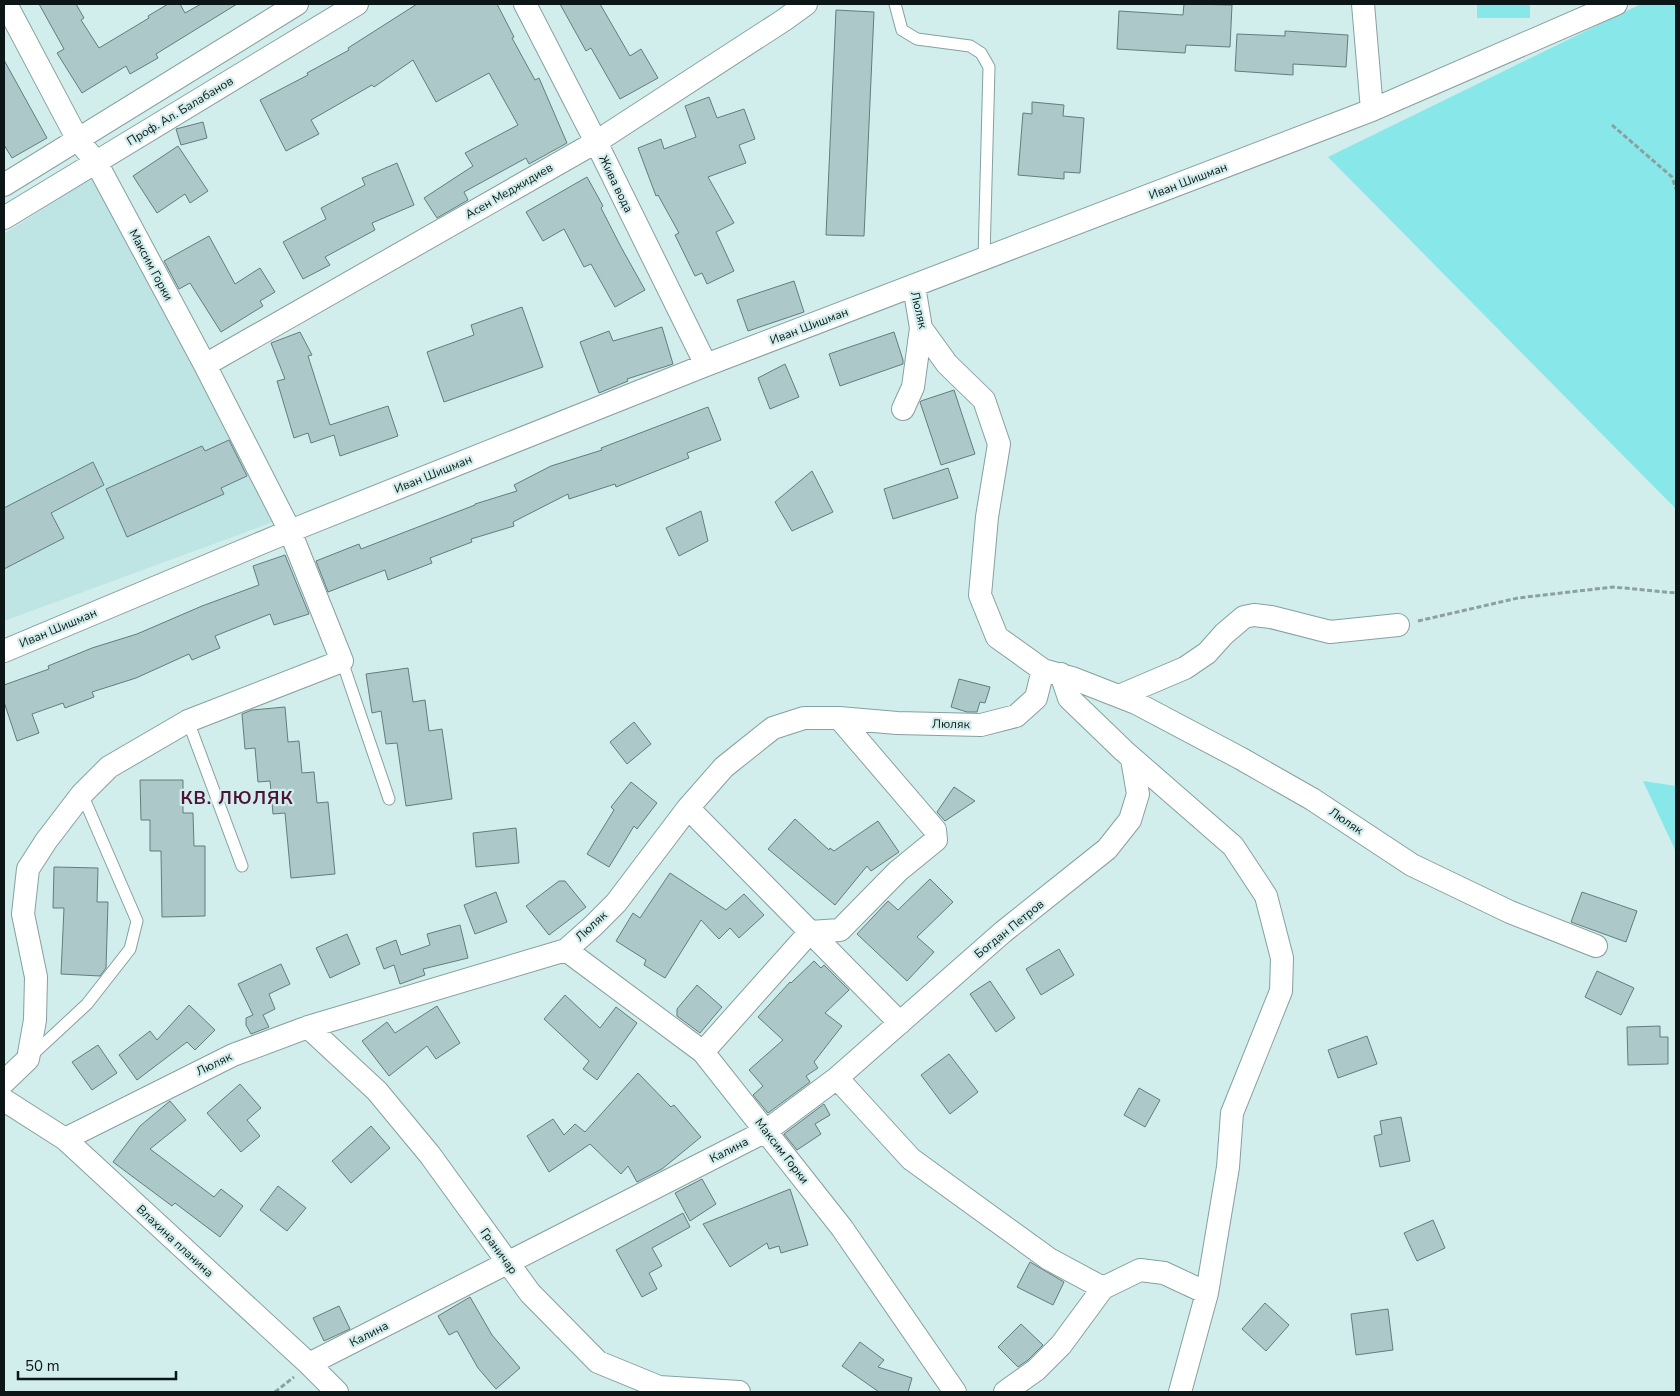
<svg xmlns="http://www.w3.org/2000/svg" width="1680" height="1396" font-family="'Nunito Sans',sans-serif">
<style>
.built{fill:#bee4e4}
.green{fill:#88e7e8}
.building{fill:#adc8c8;stroke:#637d7d}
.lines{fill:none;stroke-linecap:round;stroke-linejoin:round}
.service-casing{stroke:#86a0a0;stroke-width:13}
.minor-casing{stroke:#86a0a0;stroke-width:24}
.path{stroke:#8ba09f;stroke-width:3;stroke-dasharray:5 2.5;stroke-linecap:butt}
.service{stroke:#fff;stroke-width:11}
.minor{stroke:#fff;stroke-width:22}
.labels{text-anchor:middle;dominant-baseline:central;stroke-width:4.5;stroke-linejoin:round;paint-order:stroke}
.street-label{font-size:12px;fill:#0c1616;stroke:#d1edec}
.district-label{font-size:18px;font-weight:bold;letter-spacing:1px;fill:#4e1137;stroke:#d1edec}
</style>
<rect width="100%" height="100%" fill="#d1edec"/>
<path class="built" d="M 93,177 L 105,183 L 273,522 L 4,621 L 4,234 Z"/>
<path class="green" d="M 1477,4 L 1530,4 L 1530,18 L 1477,18 Z
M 1641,4 L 1676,4 L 1676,509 L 1328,157 Z
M 1643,781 L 1676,786 L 1676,852 Z"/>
<path class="building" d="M 39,4 L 76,4 L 84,18 L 81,20 L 99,48 L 149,18 L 148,16 L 168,4 L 180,4 L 185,13 L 201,4 L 237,4 L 156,54 L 158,58 L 130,74 L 126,66 L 82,93 L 57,53 L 64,49 Z
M 417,4 L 497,4 L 514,37 L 512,38 L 535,80 L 539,78 L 567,143 L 529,164 L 526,158 L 464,192 L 468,200 L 437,218 L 424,198 L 473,166 L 465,153 L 518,125 L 489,73 L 436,102 L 413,60 L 374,87 L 372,85 L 311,120 L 319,134 L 286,151 L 260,100 L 308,75 L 307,73 L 349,50 L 348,48 Z
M 560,4 L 600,4 L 630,56 L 641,49 L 658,78 L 620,99 L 591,48 L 586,51 Z
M 1184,4 L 1232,5 L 1230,47 L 1186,45 L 1185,53 L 1117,49 L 1119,11 L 1183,15 Z
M 836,10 L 874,12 L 864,236 L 826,235 Z
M 1285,31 L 1348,35 L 1346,67 L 1293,64 L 1293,75 L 1235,71 L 1237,34 L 1285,36 Z
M 4,60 L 47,138 L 12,158 L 4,145 Z
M 709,97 L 717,118 L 744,109 L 755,139 L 739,145 L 746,163 L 708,177 L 734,223 L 716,232 L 734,271 L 707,284 L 702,273 L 695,276 L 675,235 L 679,233 L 658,195 L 656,196 L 638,148 L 661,139 L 664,149 L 696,137 L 685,106 Z
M 1032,102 L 1064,105 L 1063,116 L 1084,118 L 1080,173 L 1064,172 L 1064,179 L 1018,175 L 1023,113 L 1032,114 Z
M 203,122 L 207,138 L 181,145 L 176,129 Z
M 178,146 L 208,191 L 190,203 L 185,194 L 157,213 L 133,176 Z
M 397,163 L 414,205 L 372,223 L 375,230 L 325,257 L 330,265 L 303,279 L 283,242 L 326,219 L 321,208 L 365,185 L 362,178 Z
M 587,177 L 603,206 L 601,208 L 621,247 L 645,290 L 615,307 L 591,264 L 584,267 L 564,229 L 543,241 L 526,212 Z
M 209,236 L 235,284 L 260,268 L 275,292 L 260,301 L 263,306 L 221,332 L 190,283 L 179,289 L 164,261 Z
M 794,281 L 804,312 L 748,331 L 737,300 Z
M 522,307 L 543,367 L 444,402 L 427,352 L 474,335 L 471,325 Z
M 662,327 L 673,364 L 627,379 L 628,381 L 599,393 L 580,342 L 609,331 L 613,341 Z
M 300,332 L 312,355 L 308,356 L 330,425 L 388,406 L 398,436 L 340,456 L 334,435 L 311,443 L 308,433 L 294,438 L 277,381 L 285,379 L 271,343 Z
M 894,332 L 903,360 L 903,364 L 840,386 L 829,354 Z
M 785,364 L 799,397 L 770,409 L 758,378 Z
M 954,390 L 975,454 L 941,465 L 920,402 L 921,401 Z
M 708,407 L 721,440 L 687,453 L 689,458 L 616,487 L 615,484 L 569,499 L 568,494 L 513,522 L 514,526 L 471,539 L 472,542 L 430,558 L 432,563 L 388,580 L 385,570 L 328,592 L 316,561 L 359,544 L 361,549 L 475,505 L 475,504 L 517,491 L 514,485 L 551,466 L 602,450 L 601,448 Z
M 229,440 L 247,476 L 221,488 L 224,494 L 127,537 L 106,489 L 202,446 L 205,451 Z
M 93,462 L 104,485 L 51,513 L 64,538 L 4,569 L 4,508 Z
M 948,468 L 958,498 L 893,519 L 884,489 Z
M 812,471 L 833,512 L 792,531 L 775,502 Z
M 701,511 L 708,541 L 679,556 L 666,528 Z
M 285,555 L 309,614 L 274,625 L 270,614 L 215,636 L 220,648 L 192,660 L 189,654 L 136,678 L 92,692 L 94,697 L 65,708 L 63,703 L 32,714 L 39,733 L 17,741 L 4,702 L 4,685 L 49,669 L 48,666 L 92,648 L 137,634 L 202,606 L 259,585 L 253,566 Z
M 408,668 L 413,702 L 425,700 L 429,731 L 442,729 L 452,799 L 406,806 L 397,743 L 386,744 L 381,711 L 372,713 L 366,674 Z
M 959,679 L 990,687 L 985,703 L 980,702 L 977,712 L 967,712 L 951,707 Z
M 285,707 L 288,742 L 299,741 L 302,773 L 314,772 L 317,803 L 328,802 L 335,874 L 291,878 L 285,813 L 273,814 L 270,781 L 258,782 L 255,748 L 245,749 L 242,714 L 252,710 Z
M 634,722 L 651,744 L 627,764 L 610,742 Z
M 140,780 L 183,780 L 183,813 L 193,813 L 194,846 L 205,846 L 205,916 L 162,917 L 161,851 L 150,851 L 150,820 L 141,820 Z
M 631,782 L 657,803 L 637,829 L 634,826 L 609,867 L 587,854 L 614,810 L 611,807 Z
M 954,787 L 975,801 L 945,821 L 937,812 Z
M 795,819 L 829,850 L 830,848 L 834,851 L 878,821 L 899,852 L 871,871 L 867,866 L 835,905 L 768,849 Z
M 516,828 L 519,863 L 476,867 L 473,833 Z
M 54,867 L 98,868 L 97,902 L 108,902 L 106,968 L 100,976 L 61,974 L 64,908 L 53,908 Z
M 670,873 L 726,910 L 744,894 L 764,915 L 739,938 L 730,928 L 719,939 L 701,920 L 665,978 L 644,965 L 646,960 L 616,941 L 633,913 L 640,918 Z
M 930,879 L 953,902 L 917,937 L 934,952 L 907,981 L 857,934 L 888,901 L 898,910 Z
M 559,881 L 565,881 L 586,907 L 549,935 L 526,906 Z
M 496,892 L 507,922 L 475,934 L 464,905 Z
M 1582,892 L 1637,911 L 1626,942 L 1571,922 Z
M 460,925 L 468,958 L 423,969 L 425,975 L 400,984 L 394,965 L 384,969 L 376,948 L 396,940 L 401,955 L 430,945 L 427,934 Z
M 347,934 L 360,964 L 330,978 L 316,948 Z
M 1059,949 L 1074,975 L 1041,995 L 1026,969 Z
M 814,961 L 821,968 L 824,965 L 849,990 L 825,1013 L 842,1026 L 814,1062 L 818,1068 L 806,1076 L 810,1082 L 768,1113 L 753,1095 L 763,1086 L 749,1070 L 783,1040 L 758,1017 L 790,982 L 791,983 Z
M 281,964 L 290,984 L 269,994 L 275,1009 L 263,1015 L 269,1027 L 251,1034 L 246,1025 L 246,1018 L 253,1015 L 238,984 Z
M 1597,971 L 1634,988 L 1621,1015 L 1585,997 Z
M 990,981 L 1015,1018 L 996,1032 L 970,994 Z
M 697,985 L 722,1007 L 700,1033 L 677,1016 L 677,1009 Z
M 565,995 L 600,1028 L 616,1007 L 637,1023 L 597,1080 L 583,1069 L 589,1061 L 544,1019 Z
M 189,1005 L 215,1030 L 195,1050 L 187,1042 L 137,1080 L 119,1055 L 150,1031 L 157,1040 Z
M 437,1006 L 460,1043 L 436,1059 L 427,1046 L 389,1076 L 362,1041 L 387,1022 L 395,1033 Z
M 1660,1026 L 1660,1037 L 1668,1037 L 1668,1064 L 1628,1065 L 1627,1027 Z
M 1367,1036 L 1377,1064 L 1338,1078 L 1328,1050 Z
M 98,1045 L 117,1073 L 92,1090 L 72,1062 Z
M 949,1054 L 978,1092 L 950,1114 L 921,1075 Z
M 638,1073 L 671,1107 L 674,1105 L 701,1137 L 662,1169 L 637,1182 L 628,1166 L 621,1174 L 590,1144 L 549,1172 L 527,1136 L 553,1119 L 564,1135 L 575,1124 L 585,1132 Z
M 240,1084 L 261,1108 L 247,1120 L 260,1136 L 241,1152 L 207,1113 Z
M 1139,1088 L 1160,1100 L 1145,1127 L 1124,1115 Z
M 170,1101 L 186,1120 L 150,1149 L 214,1197 L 221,1189 L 243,1206 L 220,1237 L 175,1203 L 172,1206 L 113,1162 L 140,1126 Z
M 824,1104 L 830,1115 L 815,1124 L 821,1134 L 797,1150 L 784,1134 Z
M 1401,1117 L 1410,1161 L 1380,1167 L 1374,1136 L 1382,1134 L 1380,1121 Z
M 371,1126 L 390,1148 L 351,1183 L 332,1161 Z
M 702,1179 L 716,1204 L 690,1221 L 675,1193 Z
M 278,1186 L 306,1208 L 287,1231 L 260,1210 Z
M 790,1189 L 808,1245 L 781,1253 L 779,1246 L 769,1249 L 767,1243 L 730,1267 L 703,1224 Z
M 683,1213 L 690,1227 L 652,1248 L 662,1266 L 649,1273 L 657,1289 L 642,1297 L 616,1250 Z
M 1433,1220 L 1445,1248 L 1417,1261 L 1404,1233 Z
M 1030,1262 L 1064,1282 L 1053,1305 L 1017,1287 Z
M 470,1297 L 492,1335 L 520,1368 L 496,1389 L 478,1368 L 457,1331 L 449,1335 L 438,1316 Z
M 1265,1303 L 1289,1325 L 1266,1351 L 1242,1329 Z
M 339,1306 L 350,1329 L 324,1341 L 313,1318 Z
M 1388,1309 L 1393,1350 L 1356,1355 L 1351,1314 Z
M 1021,1324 L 1043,1345 L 1028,1360 L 1018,1367 L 998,1347 Z
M 860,1342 L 884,1360 L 878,1367 L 912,1378 L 908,1392 L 879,1392 L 842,1366 Z"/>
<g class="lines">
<g class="service-casing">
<path id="service" d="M 895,4 L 902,30 L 917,39 L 970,46 L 981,53 L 989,67 L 984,258
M 342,661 L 389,799
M 188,721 L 242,866
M 31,1056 L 87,1004 L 130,949 L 137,921 L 82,794"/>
</g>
<g class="minor-casing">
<path id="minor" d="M 525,4 L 596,142 L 706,365
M 1363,4 L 1372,110
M 4,185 L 297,4
M 4,218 L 357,4
M 914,286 L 921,328 L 947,364 L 984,400 L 999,444 L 987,517 L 980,595 L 997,637 L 1043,670 L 1072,678 L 1136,703 L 1240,758 L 1312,799 L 1412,865 L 1510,912 L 1596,946
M 205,365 L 596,142 L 784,20 L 806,4
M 903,409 L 913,387 L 921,328
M 4,651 L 290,531 L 706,365 L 1372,110 L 1616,4
M 1061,674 L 1069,698 L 1124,751 L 1233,846 L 1266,896 L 1282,958 L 1281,991 L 1232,1113 L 1228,1167 L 1207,1293 L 1180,1392
M 1119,696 L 1185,668 L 1207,653 L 1224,634 L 1244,617 L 1254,615 L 1271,617 L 1330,632 L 1398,625
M 688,808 L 900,1023
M 566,950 L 703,1052 L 842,1228 L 955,1392
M 308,1027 L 377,1091 L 430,1155 L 530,1293 L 598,1362 L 659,1387 L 739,1392
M 703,1052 L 810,932 L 840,930 L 898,871 L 936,840 L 935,830 L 839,718
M 837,1078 L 1003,932 L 1107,849 L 1130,820 L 1138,794 L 1132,759
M 4,1082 L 28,1059 L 35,1020 L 36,977 L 23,914 L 28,869 L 46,841 L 82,794 L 109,767 L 188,721 L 342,661 L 290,531 L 205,365 L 96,162 L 78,140 L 6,4
M 4,1100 L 65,1139 L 309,1364 L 337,1392
M 65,1139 L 233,1055 L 308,1027 L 566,950 L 593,926 L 616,903 L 688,808 L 724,767 L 773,728 L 804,718 L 839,718 L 897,723 L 981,725 L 1016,716 L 1036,698 L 1043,670
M 309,1364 L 766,1131 L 837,1078 L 911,1159 L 1049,1259 L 1103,1288
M 1005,1392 L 1036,1370 L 1061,1345 L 1103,1288 L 1140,1270 L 1164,1273 L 1207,1293"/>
</g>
<path class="path" d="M 1612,125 L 1672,177 L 1676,189
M 1418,621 L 1518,598 L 1613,587 L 1676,593
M 275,1392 L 294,1377"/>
<use href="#service" class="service"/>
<use href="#minor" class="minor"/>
</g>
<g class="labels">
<g class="street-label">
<text transform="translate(180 111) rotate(-31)">Проф. Ал. Балабанов</text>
<text transform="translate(1188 181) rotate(-21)">Иван Шишман</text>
<text transform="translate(616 184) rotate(64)">Жива вода</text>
<text transform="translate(509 191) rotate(-30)">Асен Меджидиев</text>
<text transform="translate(151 265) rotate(62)">Максим Горки</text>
<text transform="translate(919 310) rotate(77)">Люляк</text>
<text transform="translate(809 326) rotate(-21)">Иван Шишман</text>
<text transform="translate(433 474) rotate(-22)">Иван Шишман</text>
<text transform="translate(58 628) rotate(-23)">Иван Шишман</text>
<text transform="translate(951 724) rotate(1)">Люляк</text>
<text transform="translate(1346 821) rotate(34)">Люляк</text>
<text transform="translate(591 926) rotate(-43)">Люляк</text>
<text transform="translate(1009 929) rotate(-39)">Богдан Петров</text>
<text transform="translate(214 1064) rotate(-26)">Люляк</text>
<text transform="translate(729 1150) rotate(-27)">Калина</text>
<text transform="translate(782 1151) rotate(52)">Максим Горки</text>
<text transform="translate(175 1241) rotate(43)">Влахина планина</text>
<text transform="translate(499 1251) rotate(54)">Граничар</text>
<text transform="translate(369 1334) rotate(-27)">Калина</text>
</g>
<g class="district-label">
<text x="237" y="798">КВ. ЛЮЛЯК</text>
</g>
</g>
<rect width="1680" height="1396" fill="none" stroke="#0c1616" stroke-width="10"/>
<path d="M18 1371v8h158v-8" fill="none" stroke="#0c1616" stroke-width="2.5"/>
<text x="25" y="1371" font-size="15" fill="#0c1616" stroke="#d1edec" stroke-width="4" paint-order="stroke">50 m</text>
</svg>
